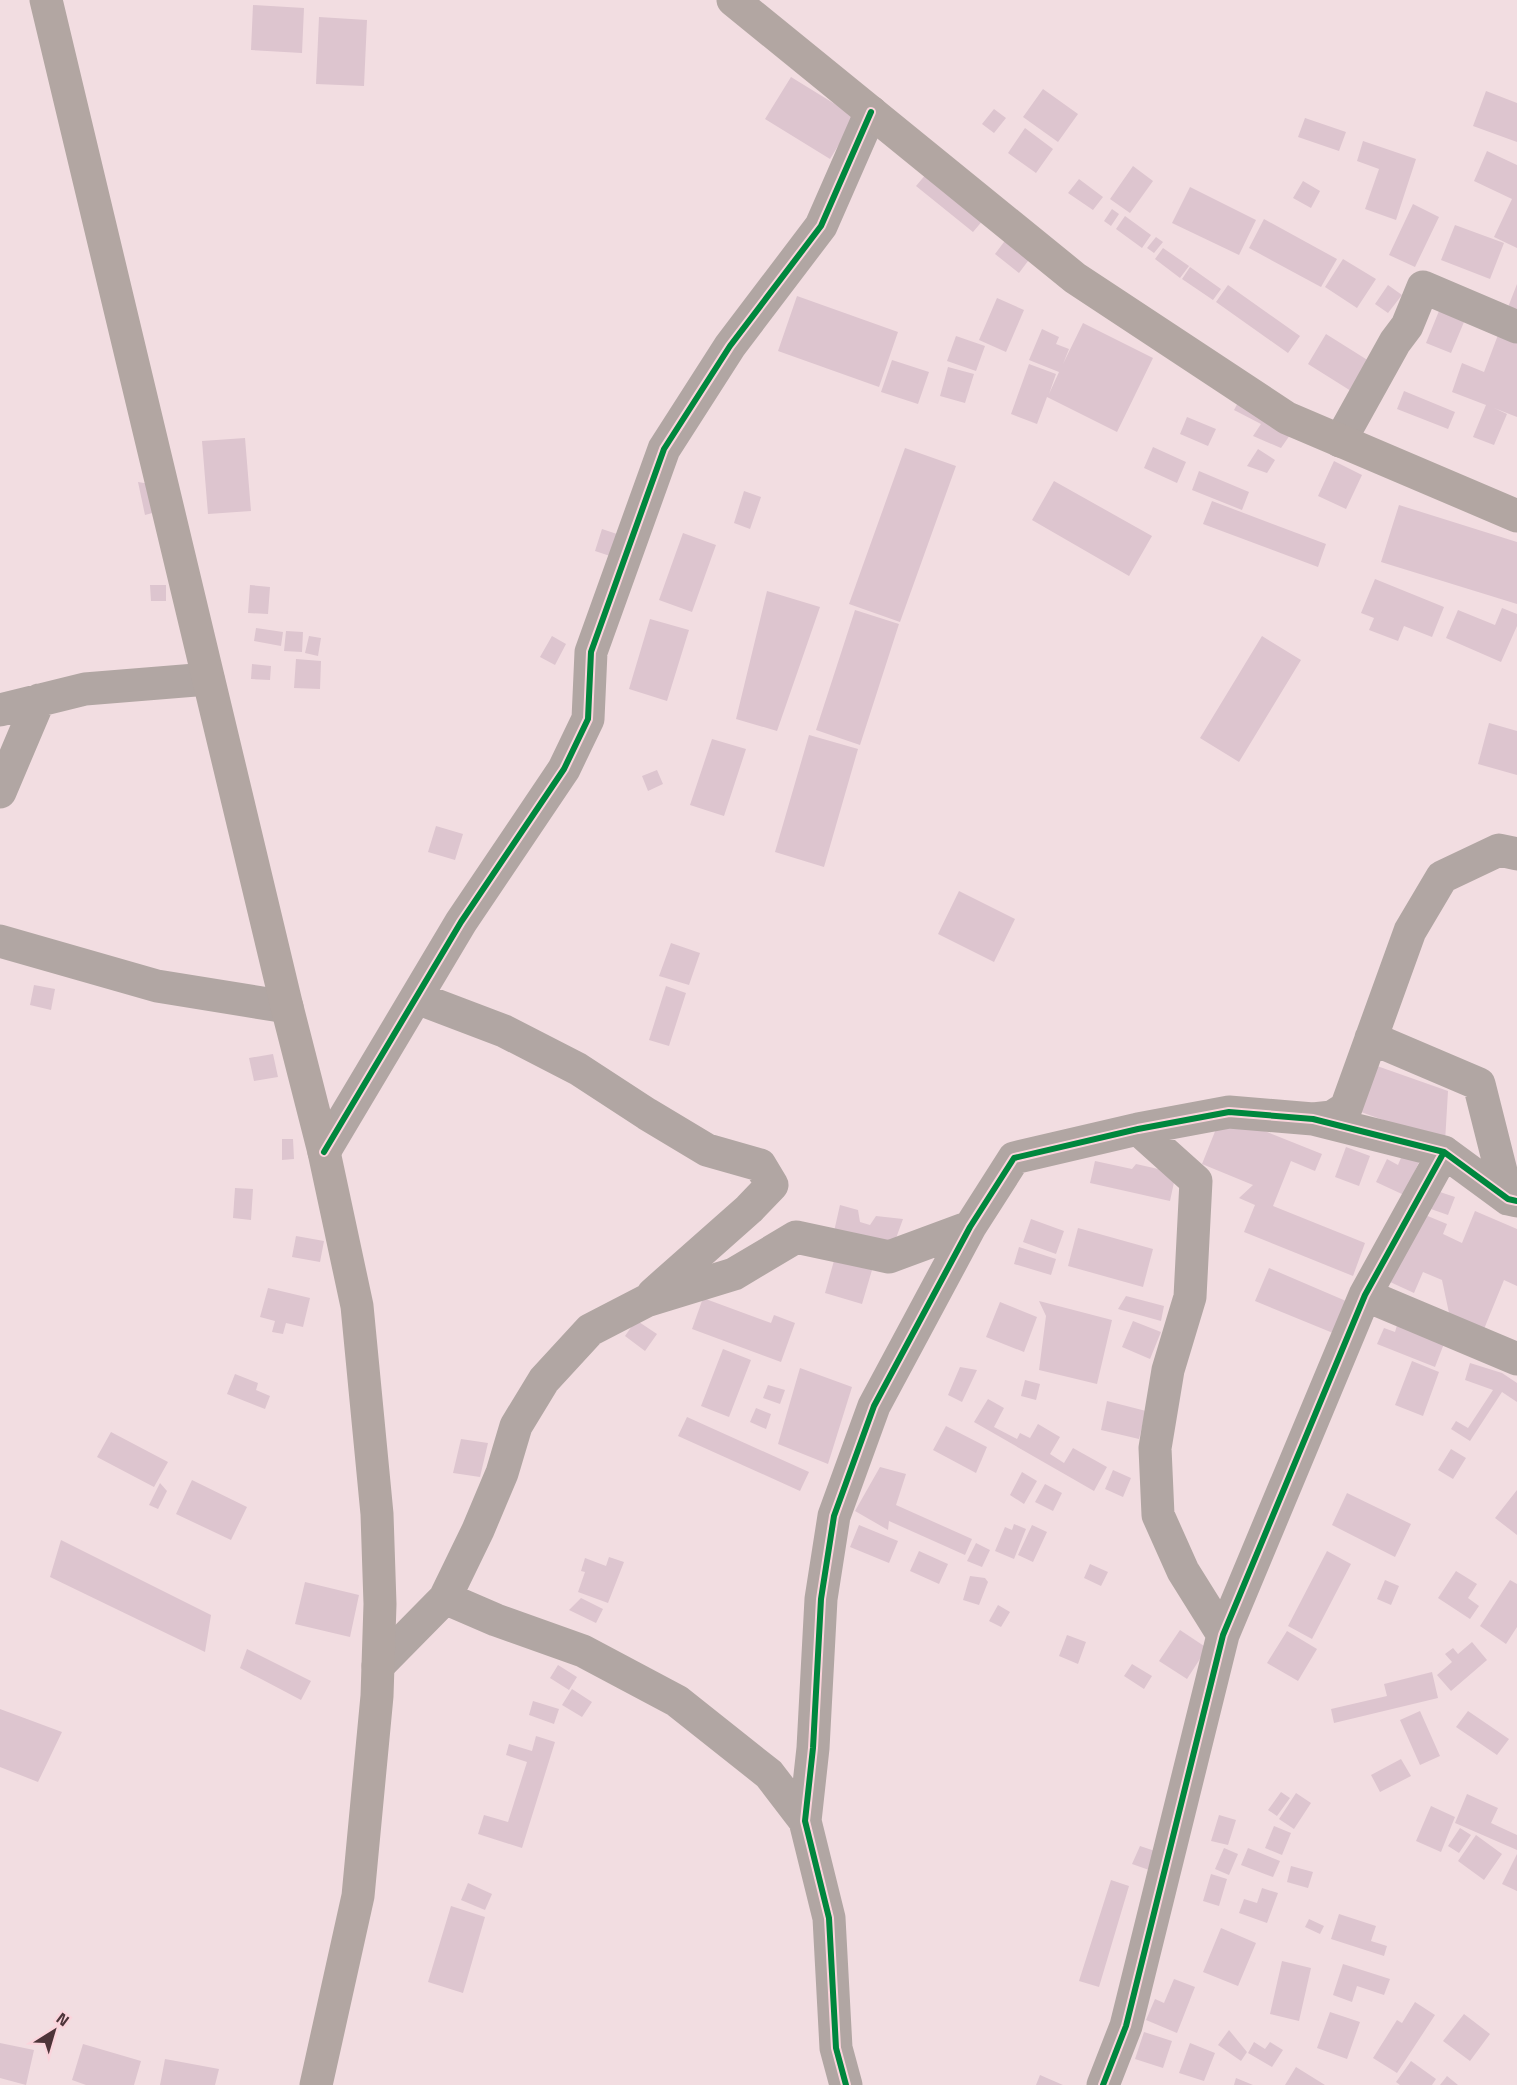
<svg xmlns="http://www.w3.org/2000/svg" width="1517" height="2085" font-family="'Titillium Web',sans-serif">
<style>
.building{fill:#ddc5cf}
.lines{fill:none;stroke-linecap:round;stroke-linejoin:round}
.street{stroke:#b1a6a3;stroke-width:33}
.secondary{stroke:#b2a6a2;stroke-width:33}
.cycleway-casing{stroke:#fbd4dc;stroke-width:10}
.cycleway{stroke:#00873e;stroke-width:6}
</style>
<rect width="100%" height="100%" fill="#f2dde1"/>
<path class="building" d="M 253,5 L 304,8 L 302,53 L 251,50 Z
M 319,17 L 367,20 L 364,86 L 316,84 Z
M 791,77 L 856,117 L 830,159 L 765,119 Z
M 1043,89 L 1078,114 L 1058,142 L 1023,117 Z
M 1486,91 L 1517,103 L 1517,142 L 1473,126 Z
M 994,109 L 1006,118 L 994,133 L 982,124 Z
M 1305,118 L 1346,132 L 1339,151 L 1298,137 Z
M 1025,128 L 1053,149 L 1036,173 L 1008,153 Z
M 1363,141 L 1416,159 L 1396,220 L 1365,209 L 1379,169 L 1357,161 Z
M 1487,151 L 1517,165 L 1517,248 L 1494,237 L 1512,199 L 1474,181 Z
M 1133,166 L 1153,181 L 1130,213 L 1110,199 Z
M 927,173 L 984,219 L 973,232 L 916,186 Z
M 1079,179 L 1103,197 L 1093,210 L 1068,193 Z
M 1303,181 L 1320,191 L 1311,208 L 1293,198 Z
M 1190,187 L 1256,220 L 1239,255 L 1172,223 Z
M 1413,204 L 1439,217 L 1415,267 L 1389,255 Z
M 1112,209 L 1119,214 L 1111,226 L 1104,221 Z
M 1125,216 L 1151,235 L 1142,248 L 1116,229 Z
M 1264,219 L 1337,259 L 1321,287 L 1249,248 Z
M 1455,225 L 1504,243 L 1490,279 L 1441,260 Z
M 1156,237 L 1163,242 L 1154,253 L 1147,248 Z
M 1007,238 L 1031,257 L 1019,273 L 995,254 Z
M 1163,248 L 1189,266 L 1180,278 L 1155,259 Z
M 1343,259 L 1376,279 L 1357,308 L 1325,287 Z
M 1190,267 L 1221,289 L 1213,300 L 1182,279 Z
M 1517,284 L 1517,320 L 1505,315 Z
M 1228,285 L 1300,336 L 1288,353 L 1216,302 Z
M 1388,285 L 1402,295 L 1388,313 L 1375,304 Z
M 797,296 L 898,332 L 879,387 L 778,351 Z
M 997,298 L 1024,310 L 1006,352 L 979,340 Z
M 1439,311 L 1464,322 L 1451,353 L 1426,343 Z
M 1083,323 L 1153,358 L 1117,432 L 1047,397 L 1037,424 L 1011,414 L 1029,364 L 1056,374 L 1049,394 L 1059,372 L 1029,360 L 1042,329 L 1059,337 L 1056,344 L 1069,349 L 1063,364 Z
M 1326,334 L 1369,361 L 1351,391 L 1308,364 Z
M 1498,335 L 1517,342 L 1517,417 L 1494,408 L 1507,414 L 1494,445 L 1473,437 L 1486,405 L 1452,392 L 1462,363 L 1484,372 Z
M 956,336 L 985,346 L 976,371 L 947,361 Z
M 892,360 L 929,372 L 918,404 L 881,392 Z
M 948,367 L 974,374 L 965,403 L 940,396 Z
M 1404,391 L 1455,412 L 1448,429 L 1397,409 Z
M 1241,397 L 1299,422 L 1281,448 L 1253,436 L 1261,424 L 1234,410 Z
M 1187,417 L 1216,429 L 1208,446 L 1180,434 Z
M 245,438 L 251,511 L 208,514 L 202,441 Z
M 1153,447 L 1186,462 L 1177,483 L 1144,468 Z
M 905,448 L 956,466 L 900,622 L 849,604 Z
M 1258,449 L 1275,460 L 1267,473 L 1247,466 Z
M 1334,461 L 1362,475 L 1346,509 L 1318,496 Z
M 1199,471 L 1249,492 L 1242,510 L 1192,490 Z
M 1054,481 L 1152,536 L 1129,576 L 1032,520 Z
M 138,482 L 150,484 L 156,512 L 145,515 Z
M 744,491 L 761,497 L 750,529 L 734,523 Z
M 1212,501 L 1326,544 L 1318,567 L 1203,524 Z
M 1399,505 L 1517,542 L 1517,604 L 1381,562 Z
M 602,529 L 617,534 L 610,556 L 595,551 Z
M 683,533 L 716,545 L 692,612 L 659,600 Z
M 1375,579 L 1444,607 L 1432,637 L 1404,626 L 1398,641 L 1369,630 L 1374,618 L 1361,613 Z
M 150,585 L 166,585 L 166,601 L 151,601 Z
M 250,585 L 270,587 L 268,614 L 248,613 Z
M 767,591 L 820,607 L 777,731 L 736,719 Z
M 1502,608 L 1517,614 L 1517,626 L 1501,662 L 1446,638 L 1458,610 L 1495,625 Z
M 855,610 L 899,624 L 860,745 L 816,730 Z
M 650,619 L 689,630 L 667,701 L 629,689 Z
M 256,628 L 283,632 L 281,646 L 254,641 Z
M 286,631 L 303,632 L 302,652 L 284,651 Z
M 309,636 L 321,638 L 318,656 L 305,653 Z
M 552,636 L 566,644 L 555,665 L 540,657 Z
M 1262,636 L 1301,660 L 1239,762 L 1200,738 Z
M 296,659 L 321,661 L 320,689 L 294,688 Z
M 252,664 L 271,666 L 270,680 L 251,679 Z
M 1489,723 L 1517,731 L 1517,775 L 1478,764 Z
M 809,735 L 858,749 L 824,867 L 775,852 Z
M 712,739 L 746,749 L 724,816 L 690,805 Z
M 657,770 L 663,784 L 648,791 L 642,776 Z
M 436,826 L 463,834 L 455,860 L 428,852 Z
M 959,891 L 1015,919 L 994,962 L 938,934 Z
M 671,943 L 700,953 L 689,985 L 659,976 Z
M 34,985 L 55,989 L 51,1010 L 30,1005 Z
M 666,986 L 686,993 L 669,1046 L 649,1040 Z
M 273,1054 L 278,1077 L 254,1081 L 249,1058 Z
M 1377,1066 L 1448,1091 L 1445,1142 L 1361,1112 Z
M 1222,1114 L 1322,1154 L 1315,1171 L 1291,1161 L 1273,1206 L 1365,1243 L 1353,1276 L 1244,1232 L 1255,1205 L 1239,1198 L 1253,1185 L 1202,1164 Z
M 282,1139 L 293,1139 L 294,1159 L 282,1160 Z
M 1346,1147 L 1370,1156 L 1359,1186 L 1335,1177 Z
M 1403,1153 L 1419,1162 L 1404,1195 L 1376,1182 L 1387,1159 L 1398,1165 Z
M 1095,1161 L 1132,1169 L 1136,1164 L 1176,1173 L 1170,1201 L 1090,1183 Z
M 235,1188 L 253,1189 L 251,1220 L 233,1218 Z
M 1434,1190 L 1455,1197 L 1448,1215 L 1428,1208 Z
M 840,1205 L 858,1210 L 860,1222 L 870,1225 L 876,1216 L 903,1219 L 895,1241 L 833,1236 Z
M 1475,1211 L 1517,1229 L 1517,1286 L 1504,1280 L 1484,1329 L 1449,1313 L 1442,1280 L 1423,1272 L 1414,1293 L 1388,1281 L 1418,1212 L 1447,1224 L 1443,1234 L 1462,1243 Z
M 1031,1219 L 1064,1231 L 1056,1254 L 1023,1242 Z
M 1078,1228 L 1153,1249 L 1143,1287 L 1068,1266 Z
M 296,1236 L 324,1241 L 320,1262 L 292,1257 Z
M 1019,1247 L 1056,1259 L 1051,1275 L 1014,1264 Z
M 835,1257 L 872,1270 L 862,1304 L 825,1293 Z
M 1269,1268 L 1346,1301 L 1333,1333 L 1255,1301 Z
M 268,1288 L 310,1298 L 303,1327 L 286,1323 L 283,1334 L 272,1332 L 275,1321 L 260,1317 Z
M 1126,1296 L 1164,1306 L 1161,1321 L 1118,1309 Z
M 703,1298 L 771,1323 L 774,1315 L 795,1323 L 781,1362 L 692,1329 Z
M 1039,1301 L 1112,1320 L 1097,1384 L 1039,1370 L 1046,1316 Z
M 1000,1302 L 1037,1317 L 1024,1352 L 986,1337 Z
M 636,1320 L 657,1334 L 645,1351 L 625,1336 Z
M 1133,1321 L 1161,1332 L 1150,1359 L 1122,1347 Z
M 1398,1322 L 1445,1341 L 1435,1367 L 1377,1344 L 1384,1328 L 1395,1332 Z
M 723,1349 L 751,1360 L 729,1417 L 701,1406 Z
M 1412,1361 L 1439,1372 L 1423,1416 L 1395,1405 Z
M 1470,1363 L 1502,1373 L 1517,1383 L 1517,1402 L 1502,1392 L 1470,1441 L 1451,1429 L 1456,1421 L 1468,1428 L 1493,1390 L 1465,1380 Z
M 960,1367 L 977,1370 L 962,1402 L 948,1395 Z
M 800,1368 L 852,1387 L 828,1464 L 778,1444 Z
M 235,1374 L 258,1383 L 256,1390 L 270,1396 L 265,1409 L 227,1394 Z
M 1025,1380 L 1040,1384 L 1036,1400 L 1021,1396 Z
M 768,1385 L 785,1390 L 780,1404 L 763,1398 Z
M 988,1399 L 1004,1408 L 994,1427 L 1017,1439 L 1020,1433 L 1030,1438 L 1038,1424 L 1060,1437 L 1050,1454 L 1064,1463 L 1073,1448 L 1107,1467 L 1094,1491 L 974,1422 Z
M 1107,1401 L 1146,1411 L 1139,1439 L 1101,1430 Z
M 756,1408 L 771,1414 L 766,1429 L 750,1422 Z
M 687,1417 L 809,1472 L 800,1491 L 678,1436 Z
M 946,1426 L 987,1447 L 976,1473 L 933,1450 Z
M 111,1432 L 168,1462 L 154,1487 L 97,1457 Z
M 461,1439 L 488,1443 L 480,1477 L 453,1473 Z
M 1451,1449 L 1466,1458 L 1453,1479 L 1438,1470 Z
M 880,1467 L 906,1474 L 896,1505 L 972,1539 L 965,1555 L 889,1521 L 888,1530 L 855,1511 Z
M 1113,1470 L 1131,1478 L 1123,1497 L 1105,1489 Z
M 1022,1472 L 1037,1481 L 1024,1504 L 1010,1495 Z
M 192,1480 L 247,1507 L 231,1540 L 176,1514 Z
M 160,1483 L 167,1491 L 158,1509 L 149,1505 Z
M 1045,1484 L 1062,1493 L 1053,1511 L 1035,1502 Z
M 1517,1490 L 1517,1535 L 1495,1518 Z
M 1347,1493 L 1411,1524 L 1395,1557 L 1332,1525 Z
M 1014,1524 L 1026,1529 L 1014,1559 L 995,1551 L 1005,1527 L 1012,1530 Z
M 859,1525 L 898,1541 L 889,1563 L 850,1547 Z
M 1032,1525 L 1047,1532 L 1033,1562 L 1018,1555 Z
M 61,1540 L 211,1615 L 205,1652 L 50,1577 Z
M 976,1543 L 990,1550 L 982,1567 L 967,1561 Z
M 919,1551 L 948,1564 L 939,1584 L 910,1571 Z
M 1327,1551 L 1351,1564 L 1312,1639 L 1288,1626 Z
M 609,1557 L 624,1562 L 608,1603 L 578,1592 L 585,1572 L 581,1571 L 585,1558 L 606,1566 Z
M 1090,1564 L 1108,1572 L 1101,1586 L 1084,1578 Z
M 1456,1571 L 1477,1584 L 1468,1598 L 1479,1606 L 1470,1619 L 1438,1598 Z
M 970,1576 L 985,1578 L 988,1582 L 979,1605 L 963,1600 Z
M 1385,1580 L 1399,1586 L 1391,1605 L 1377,1599 Z
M 1510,1580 L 1517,1584 L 1517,1627 L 1506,1644 L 1480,1626 Z
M 305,1582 L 359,1595 L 350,1637 L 295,1624 Z
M 581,1598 L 603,1609 L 596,1623 L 569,1610 Z
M 998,1605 L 1010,1612 L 1001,1627 L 989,1621 Z
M 1180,1630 L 1207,1648 L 1187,1679 L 1159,1661 Z
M 1287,1631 L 1317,1649 L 1298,1681 L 1267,1663 Z
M 1067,1635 L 1086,1642 L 1078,1664 L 1059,1656 Z
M 1472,1642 L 1487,1660 L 1451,1691 L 1437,1675 L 1452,1662 L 1445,1654 L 1453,1648 L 1458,1654 Z
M 247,1649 L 311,1681 L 301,1700 L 240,1668 Z
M 1132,1664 L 1152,1676 L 1144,1689 L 1124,1676 Z
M 558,1665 L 577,1677 L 569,1690 L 550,1678 Z
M 1432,1672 L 1438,1698 L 1334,1723 L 1331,1709 L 1387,1696 L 1384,1684 Z
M 572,1689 L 592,1702 L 582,1717 L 562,1705 Z
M 533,1701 L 559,1709 L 554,1724 L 529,1715 Z
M 0,1709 L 62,1732 L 38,1782 L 0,1767 Z
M 1420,1711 L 1440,1756 L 1420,1765 L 1400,1720 Z
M 1468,1711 L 1509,1739 L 1497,1755 L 1456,1727 Z
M 536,1736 L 555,1742 L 522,1848 L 478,1834 L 484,1815 L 508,1822 L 527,1762 L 506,1755 L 509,1744 L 532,1751 Z
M 1401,1759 L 1411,1776 L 1380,1792 L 1371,1775 Z
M 1281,1792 L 1290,1798 L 1277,1816 L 1268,1810 Z
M 1296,1793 L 1311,1803 L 1294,1829 L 1279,1819 Z
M 1467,1794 L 1498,1808 L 1491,1823 L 1517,1835 L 1517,1850 L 1455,1823 Z
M 1431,1806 L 1455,1817 L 1441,1852 L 1416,1841 Z
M 1219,1815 L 1236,1820 L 1228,1845 L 1211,1841 Z
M 1274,1826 L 1291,1833 L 1282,1855 L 1265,1848 Z
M 1460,1828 L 1471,1835 L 1459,1853 L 1448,1846 Z
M 1476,1835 L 1502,1854 L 1484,1880 L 1458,1861 Z
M 1140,1846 L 1158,1852 L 1152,1871 L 1132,1864 Z
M 1224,1848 L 1238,1854 L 1229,1875 L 1215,1869 Z
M 1248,1848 L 1280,1861 L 1273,1877 L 1241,1865 Z
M 1517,1854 L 1517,1891 L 1502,1884 Z
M 1291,1866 L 1313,1872 L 1308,1888 L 1287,1882 Z
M 1211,1874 L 1227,1879 L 1219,1906 L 1203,1901 Z
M 1111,1880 L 1129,1886 L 1099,1987 L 1079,1981 Z
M 468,1883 L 492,1894 L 485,1910 L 461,1900 Z
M 1262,1888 L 1278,1893 L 1267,1923 L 1239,1913 L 1244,1899 L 1257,1903 Z
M 451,1906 L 485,1917 L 463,1993 L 428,1982 Z
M 1339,1914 L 1376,1926 L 1371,1941 L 1387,1946 L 1384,1956 L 1331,1939 Z
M 1309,1919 L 1324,1926 L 1320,1934 L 1305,1927 Z
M 1221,1928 L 1256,1943 L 1238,1986 L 1203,1972 Z
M 1282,1961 L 1311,1968 L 1299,2021 L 1270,2014 Z
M 1343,1964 L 1390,1979 L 1384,1995 L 1357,1986 L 1352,2002 L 1333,1995 Z
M 1174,1979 L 1195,1987 L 1177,2033 L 1146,2020 L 1155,1999 L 1164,2003 Z
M 1415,2002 L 1435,2015 L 1397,2073 L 1373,2058 L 1397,2020 L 1402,2023 Z
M 1330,2012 L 1360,2022 L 1347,2059 L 1317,2048 Z
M 1464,2014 L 1490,2034 L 1470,2061 L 1443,2041 Z
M 1229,2030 L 1247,2052 L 1241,2061 L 1218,2045 Z
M 1144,2032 L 1172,2041 L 1163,2068 L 1135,2059 Z
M 1254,2042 L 1265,2049 L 1270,2042 L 1283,2050 L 1272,2067 L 1248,2053 Z
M 0,2043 L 34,2050 L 26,2085 L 0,2078 Z
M 1190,2043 L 1215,2053 L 1204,2081 L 1179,2073 Z
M 83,2044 L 141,2061 L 134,2085 L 86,2085 L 72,2080 Z
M 165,2059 L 219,2069 L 215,2085 L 160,2085 Z
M 1411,2061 L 1436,2079 L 1432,2085 L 1400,2085 L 1396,2082 Z
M 1296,2067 L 1325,2085 L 1285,2085 Z
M 1040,2075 L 1063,2085 L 1036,2085 Z
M 1447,2076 L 1458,2085 L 1440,2085 Z
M 1236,2078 L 1253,2085 L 1234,2085 Z"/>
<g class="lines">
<path class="street" d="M 1340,441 L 1395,342 L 1407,326 L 1423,287 L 1517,327
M 0,710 L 85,689 L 208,679
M 0,792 L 39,700
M 0,941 L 157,986 L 287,1007
M 417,998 L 504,1031 L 578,1069 L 647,1114 L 707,1150 L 760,1165 L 772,1185 L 749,1209 L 653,1294
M 1371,1038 L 1479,1084 L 1508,1199
M 1313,1119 L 1332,1117 L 1346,1108 L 1410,931 L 1442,877 L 1499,850 L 1517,854
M 1138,1129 L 1196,1181 L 1190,1297 L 1168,1370 L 1155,1448 L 1158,1515 L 1183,1571 L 1223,1635
M 324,1152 L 461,922 L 564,769 L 588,719 L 591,652 L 664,449 L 730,346 L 821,226 L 871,112
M 1365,1295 L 1517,1359
M 445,1598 L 496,1620 L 583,1651 L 677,1701 L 769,1774 L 805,1821
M 378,1666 L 445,1598 L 478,1530 L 502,1473 L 516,1426 L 544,1380 L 590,1330 L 646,1301 L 734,1274 L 796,1237 L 889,1257 L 970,1227
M 846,2085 L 836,2048 L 829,1918 L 805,1821 L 813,1748 L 821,1599 L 834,1516 L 874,1406 L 970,1227 L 1014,1158 L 1138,1129 L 1229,1112 L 1313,1119 L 1444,1152 L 1508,1199 L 1517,1201
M 1103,2085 L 1126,2026 L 1223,1635 L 1365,1295 L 1444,1152"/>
<path class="secondary" d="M 46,0 L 287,1007 L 324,1152 L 357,1306 L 377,1514 L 380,1604 L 377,1696 L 358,1896 L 316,2085
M 733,0 L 1075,278 L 1287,418 L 1517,516"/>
<g class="cycleway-casing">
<path id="cycleway" d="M 324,1152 L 461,922 L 564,769 L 588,719 L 591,652 L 664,449 L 730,346 L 821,226 L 871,112
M 846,2085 L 836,2048 L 829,1918 L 805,1821 L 813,1748 L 821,1599 L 834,1516 L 874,1406 L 970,1227 L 1014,1158 L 1138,1129 L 1229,1112 L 1313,1119 L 1444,1152 L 1508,1199 L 1517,1201
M 1103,2085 L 1126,2026 L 1223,1635 L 1365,1295 L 1444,1152"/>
</g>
<use href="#cycleway" class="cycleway"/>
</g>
<g transform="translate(54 2031) rotate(37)" stroke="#fbd4dc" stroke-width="4.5" paint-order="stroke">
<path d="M0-4.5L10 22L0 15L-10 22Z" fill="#4d3439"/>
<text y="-9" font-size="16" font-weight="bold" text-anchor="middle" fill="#4d3439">N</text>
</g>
</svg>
